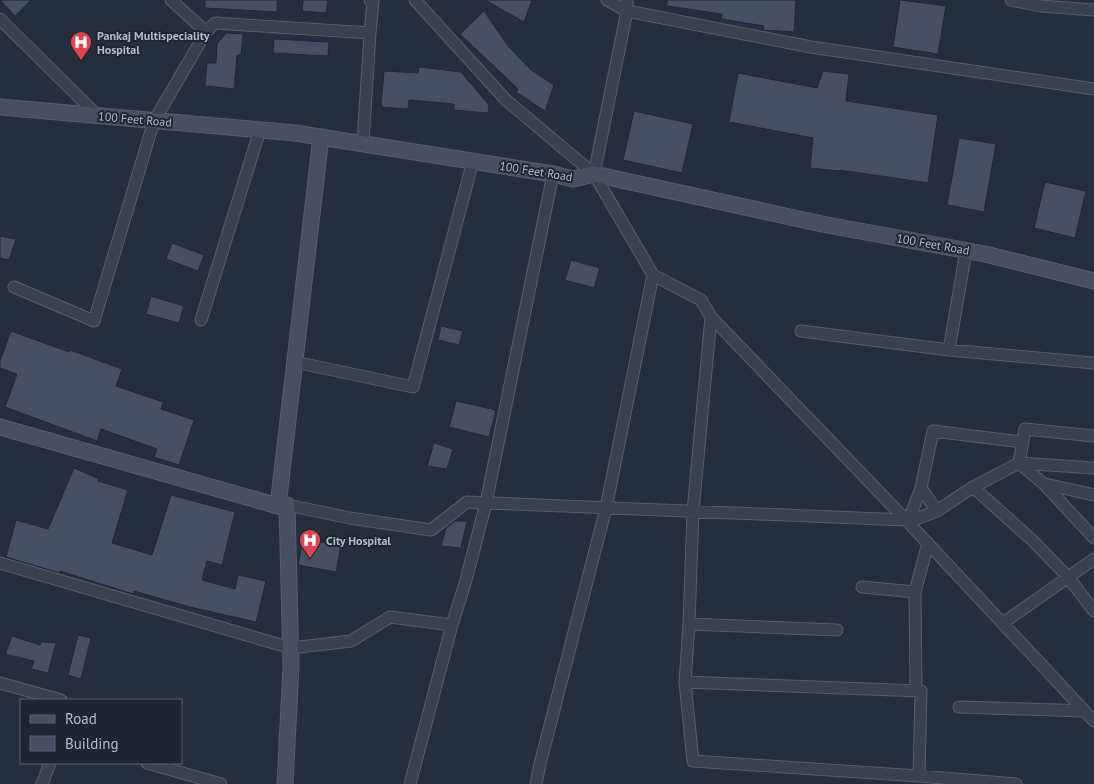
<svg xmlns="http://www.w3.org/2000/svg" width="1094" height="784" font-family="'PT Sans',sans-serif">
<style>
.building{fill:#455162;stroke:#1f2835}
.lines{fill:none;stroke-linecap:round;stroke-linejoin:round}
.street-casing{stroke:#565f6c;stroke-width:13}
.secondary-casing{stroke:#565f6c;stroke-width:17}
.street{stroke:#38414e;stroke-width:11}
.secondary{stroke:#465061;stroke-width:15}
.labels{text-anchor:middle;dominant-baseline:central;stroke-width:4;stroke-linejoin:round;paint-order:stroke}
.poi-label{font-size:12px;font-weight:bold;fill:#b4bcc9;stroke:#1d2633;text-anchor:start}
.street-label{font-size:12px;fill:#b4bcc9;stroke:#1d2633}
</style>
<rect width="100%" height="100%" fill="#242f3e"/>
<path class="building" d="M 0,0 L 31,0 L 15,16 Z
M 205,0 L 277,0 L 277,12 L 205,8 Z
M 303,0 L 328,0 L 326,13 L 302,11 Z
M 485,0 L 532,0 L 524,22 Z
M 667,0 L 796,0 L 794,32 L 763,30 L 764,26 L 721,19 L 722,14 L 667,6 Z
M 900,0 L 946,6 L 938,54 L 893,47 Z
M 484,11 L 508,46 L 530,69 L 554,85 L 545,111 L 516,92 L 518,89 L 460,34 Z
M 226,33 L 243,34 L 241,55 L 237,55 L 234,89 L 205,86 L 207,63 L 216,63 L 217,44 Z
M 274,39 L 329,42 L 328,56 L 273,53 Z
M 419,67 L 461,72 L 489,105 L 488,113 L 454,110 L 454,104 L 409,100 L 408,109 L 381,107 L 384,71 L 418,73 Z
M 823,71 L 849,74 L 846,101 L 938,115 L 928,183 L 840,170 L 840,171 L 810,168 L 813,138 L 729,122 L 738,73 L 817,88 Z
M 634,111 L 693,124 L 682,173 L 623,160 Z
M 959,138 L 996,144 L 984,212 L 947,205 Z
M 1045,182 L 1086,191 L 1075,238 L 1034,228 Z
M 0,236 L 16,239 L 9,260 L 0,258 Z
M 172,243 L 204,255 L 198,271 L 166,259 Z
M 571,260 L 600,268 L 594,288 L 565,280 Z
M 151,296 L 184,306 L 179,323 L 146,314 Z
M 441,326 L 463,331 L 459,345 L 438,340 Z
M 11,331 L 69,352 L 70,350 L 122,369 L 116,386 L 163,402 L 161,409 L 194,420 L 179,465 L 154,457 L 157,449 L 101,429 L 97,441 L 5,407 L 17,374 L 0,368 L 0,361 Z
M 456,401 L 496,410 L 489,437 L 449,427 Z
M 434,443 L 453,449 L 447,469 L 427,466 Z
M 74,468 L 99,479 L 98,481 L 128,490 L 112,543 L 152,555 L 171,495 L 235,512 L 222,565 L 207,561 L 202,580 L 235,589 L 238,575 L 266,581 L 256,622 L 190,607 L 134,591 L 133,594 L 60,571 L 60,573 L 6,557 L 16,520 L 48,529 Z
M 455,521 L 467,521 L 461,548 L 441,546 L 446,528 Z
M 303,539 L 341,545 L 336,572 L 298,565 Z
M 78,635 L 91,638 L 81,679 L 68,675 Z
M 12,636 L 40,645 L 41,642 L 56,643 L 48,673 L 31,669 L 34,661 L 5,654 Z"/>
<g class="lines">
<g class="street-casing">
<path id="street" d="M 370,0 L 373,1 L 370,33
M 415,0 L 507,101 L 594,174 L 653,275 L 701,300 L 711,317 L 906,520 L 1094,721
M 607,0 L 627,11 L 811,47 L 1094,89
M 1011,0 L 1041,6 L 1094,10
M 0,19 L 98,116
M 206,32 L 215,23 L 370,33 L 363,143
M 594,174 L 627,11 L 627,0
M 14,287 L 94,321 L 154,121 L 206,32 L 171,0
M 711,317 L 693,511 L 689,624 L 685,682 L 693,761 L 919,776 L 1016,784
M 201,320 L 260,130
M 801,331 L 949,350 L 1094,363
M 949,350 L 966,251
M 295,362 L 413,387 L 473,161
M 1094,436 L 1025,429 L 1019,463 L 1094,468
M 1045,484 L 1094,495
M 973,487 L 1032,540 L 1068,577 L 1094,611
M 287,505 L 350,518 L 431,530 L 467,502 L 906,520
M 937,511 L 921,488 L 933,431 L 1022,442
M 908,522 L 937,511 L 973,487 L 1019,463 L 1044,484 L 1094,538
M 908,522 L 921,488
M 0,563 L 291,648 L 351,641 L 390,617 L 452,625
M 862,587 L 915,592
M 1003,623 L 1094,559
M 689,624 L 837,630
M 685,682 L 921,691 L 919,776
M 0,683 L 61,700
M 916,690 L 915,592 L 928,543
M 959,707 L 1085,711
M 147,763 L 221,784
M 42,784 L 50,763
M 410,784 L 452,625 L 466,580 L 486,503 L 553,174
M 536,784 L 540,764 L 606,508 L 653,275"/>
</g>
<g class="secondary-casing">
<path id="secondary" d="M 0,107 L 295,133 L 553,174 L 573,179 L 594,174 L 822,224 L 985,254 L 1094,281
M 0,427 L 278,506 L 287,505 L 291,666 L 285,784
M 278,506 L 321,137"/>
</g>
<use href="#street" class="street"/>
<use href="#secondary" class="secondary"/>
</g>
<defs>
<g id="hospital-pin" transform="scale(1.125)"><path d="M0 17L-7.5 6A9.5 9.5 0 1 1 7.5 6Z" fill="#e0444e" stroke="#1d2633"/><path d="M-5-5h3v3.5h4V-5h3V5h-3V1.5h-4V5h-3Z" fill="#fff"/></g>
</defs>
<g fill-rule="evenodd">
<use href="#hospital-pin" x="81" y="42"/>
<use href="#hospital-pin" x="310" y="540"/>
</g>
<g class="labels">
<g class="poi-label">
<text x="97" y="35">Pankaj Multispeciality<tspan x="97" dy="14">Hospital</tspan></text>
<text x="326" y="540">City Hospital</text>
</g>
<g class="street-label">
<text transform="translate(135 119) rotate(5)">100 Feet Road</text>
<text transform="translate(536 171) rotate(9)">100 Feet Road</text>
<text transform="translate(933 244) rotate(10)">100 Feet Road</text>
</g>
</g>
<rect x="20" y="699" width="162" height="65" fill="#1d2633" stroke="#59626f"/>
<rect x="30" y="715" width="25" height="8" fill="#465061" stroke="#59626f"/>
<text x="65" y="724" font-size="15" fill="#b4bcc9">Road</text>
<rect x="30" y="736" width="25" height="15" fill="#455162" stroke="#59626f"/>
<text x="65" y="749" font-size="15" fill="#b4bcc9">Building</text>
</svg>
